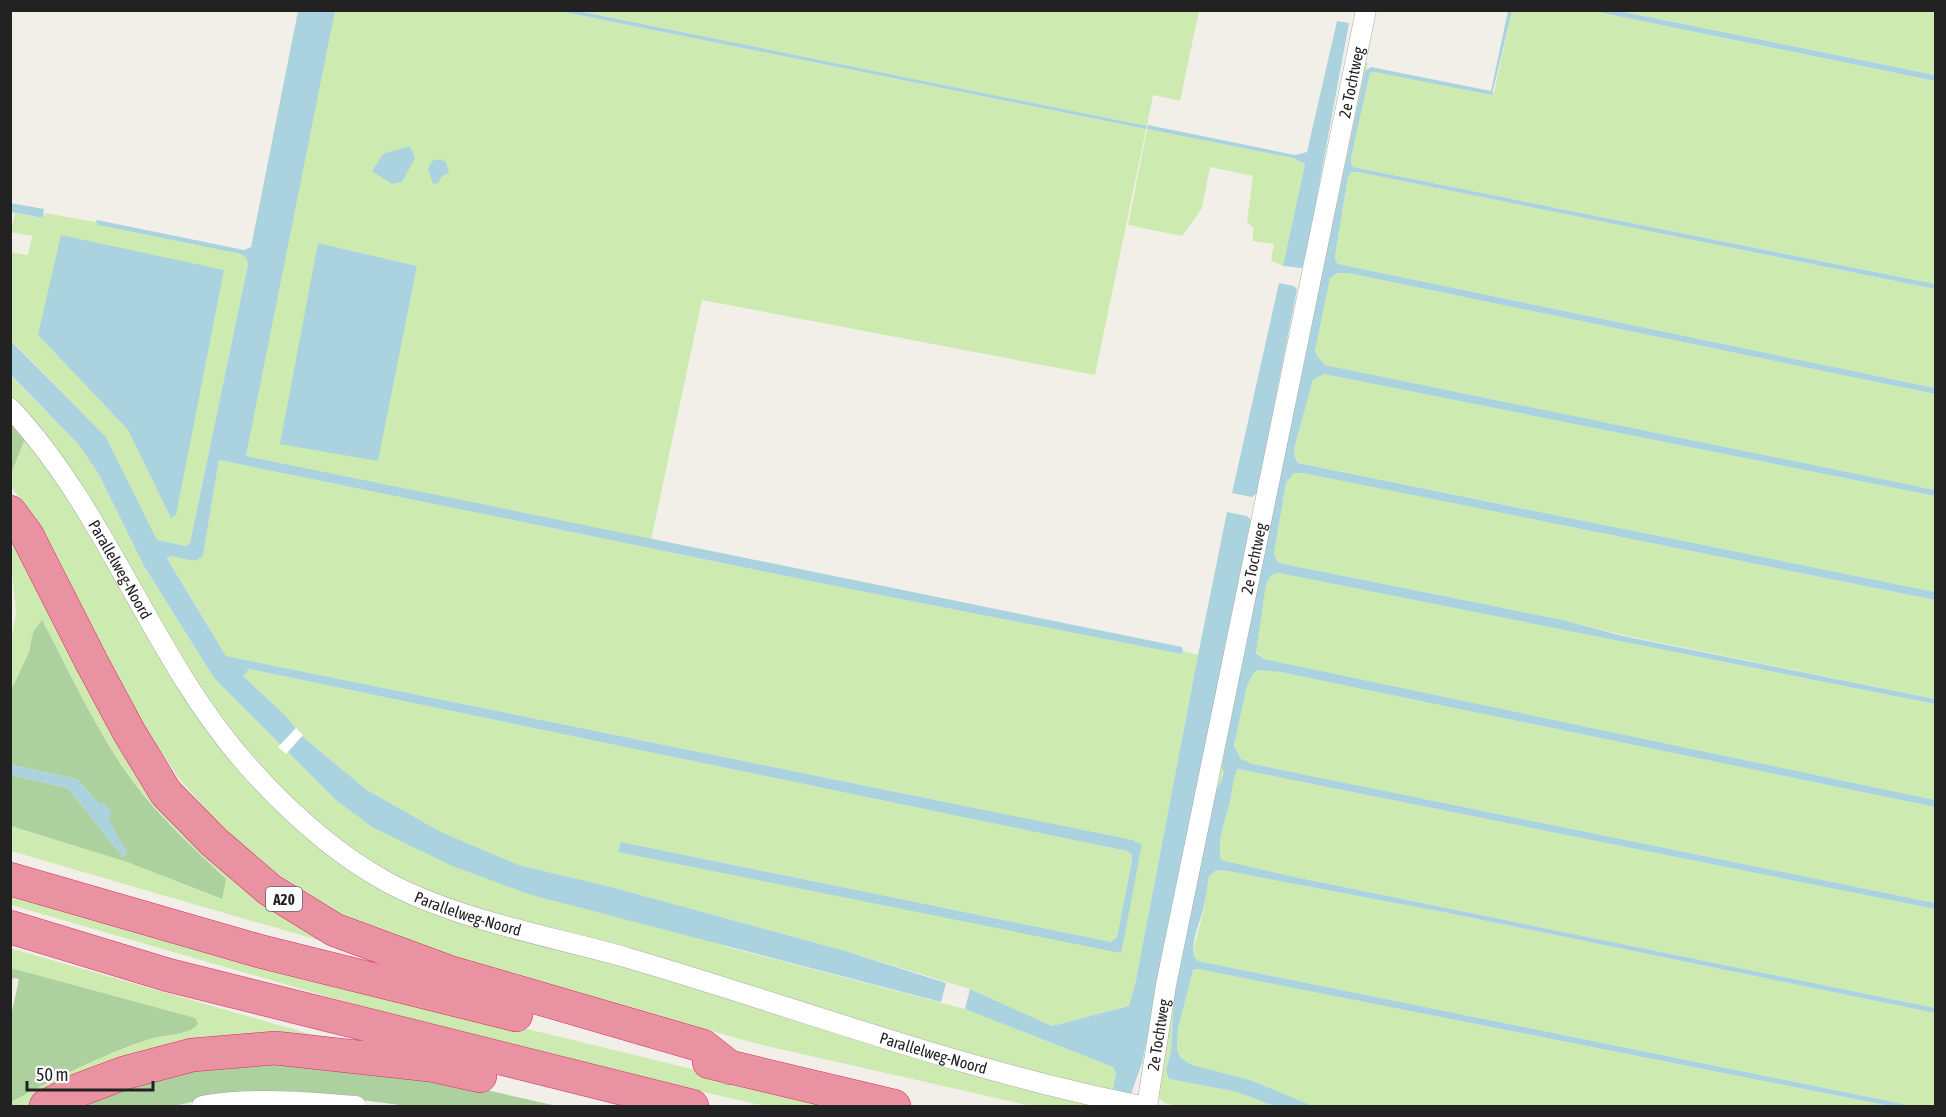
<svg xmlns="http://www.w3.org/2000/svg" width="1946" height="1117" font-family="'Asap Condensed',sans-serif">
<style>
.grass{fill:#cdebb0;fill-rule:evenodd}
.forest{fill:#add19e}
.water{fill:#aad3df}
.pier{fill:#fff}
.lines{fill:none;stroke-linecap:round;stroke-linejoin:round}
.minor-casing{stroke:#a9a9a9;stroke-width:21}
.motorway-casing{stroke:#dc2a67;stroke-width:34}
.minor{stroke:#fff;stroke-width:20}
.motorway{stroke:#e892a2;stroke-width:33}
.labels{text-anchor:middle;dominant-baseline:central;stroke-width:4.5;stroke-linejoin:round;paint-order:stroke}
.shield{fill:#fff;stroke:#646464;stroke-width:1.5}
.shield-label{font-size:15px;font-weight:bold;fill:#222}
.street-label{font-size:16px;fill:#222;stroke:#fff}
</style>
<rect width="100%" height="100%" fill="#f2efe9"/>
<path class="grass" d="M 335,11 L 559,11 L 1146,129 L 1095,375 L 702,300 L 651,540 L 246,456 ZM 318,243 L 417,266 L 391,390 Z
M 578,11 L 1199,10 L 1199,11 L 1180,101 L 1153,95 L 1147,126 Z
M 1512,11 L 1593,11 L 1935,81 L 1935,284 L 1353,167 L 1351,163 L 1351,158 L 1370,73 L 1375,72 L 1494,93 Z
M 1619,11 L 1935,11 L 1935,75 Z
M 1362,62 L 1368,63 L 1367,68 L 1261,565 L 1224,773 L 1213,799 L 1174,997 L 1171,1051 L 1167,1065 L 1169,1079 L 1237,1092 L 1274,1106 L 1178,1106 L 1164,1103 L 1158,1097 L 1165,1008 Z
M 1147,129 L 1293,158 L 1305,164 L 1283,266 L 1271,260 L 1274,244 L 1253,241 L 1253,228 L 1247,221 L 1253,176 L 1210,167 L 1202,208 L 1182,236 L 1128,225 Z
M 1351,172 L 1358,172 L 1935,289 L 1935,388 L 1338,264 L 1335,260 L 1335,256 L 1348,177 Z
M 15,213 L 43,218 L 45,213 L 96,222 L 98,225 L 241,254 L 246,258 L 248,264 L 190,543 L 186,546 L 157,540 L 106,437 L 11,340 L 10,252 L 28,255 L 32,236 L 11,232 ZM 224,270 L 171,517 L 128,430 L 38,335 Z
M 1339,273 L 1348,273 L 1935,394 L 1935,490 L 1324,365 C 1321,361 1317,358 1316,353 C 1312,341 1327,294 1330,278 Z
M 1324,374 L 1935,496 L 1935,592 L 1299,463 L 1294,455 L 1295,445 L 1313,380 Z
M 10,375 L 78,444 L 98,473 L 144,566 L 214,678 L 337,801 L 372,827 L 731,948 L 965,1009 L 1113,1067 L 1116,1073 L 1113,1090 L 1030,1075 L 456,903 L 390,876 L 315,824 L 229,732 L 36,428 L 11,398 Z
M 26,436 L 54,473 L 188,699 L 360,873 L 1108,1106 L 1031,1106 L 758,1044 L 471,964 L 349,919 L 281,876 L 248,851 L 219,824 L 181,781 L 138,719 L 53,548 L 34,516 L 11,487 L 11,474 Z
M 219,460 L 840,587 L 1181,654 L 1183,651 L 1198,655 L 1136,980 L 1129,1006 L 1052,1026 L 970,989 L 842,950 L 615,888 L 519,865 L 441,832 L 367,790 L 304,738 L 286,716 L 243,676 L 249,669 L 1127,851 L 1132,855 L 1132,860 L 1117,937 L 1111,942 L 621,842 L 618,851 L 1120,952 L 1142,845 L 1133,840 L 226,656 L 167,557 L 170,556 L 195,561 L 203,556 Z
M 1294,473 L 1303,473 L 1935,600 L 1935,699 L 1623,635 L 1563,620 L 1284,564 L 1278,562 L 1274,554 L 1286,483 Z
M 11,525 L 165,798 L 383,959 L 11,851 L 11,826 L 127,862 L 221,899 L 171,827 L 134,783 L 33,632 L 29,652 L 11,693 L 11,642 L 16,612 L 11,562 Z
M 1279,573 L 1935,704 L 1935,800 L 1264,659 L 1256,652 L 1266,585 L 1271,575 Z
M 1258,670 L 1280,672 L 1935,807 L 1935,903 L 1253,764 L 1241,759 L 1234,744 L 1247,686 L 1253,674 Z
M 1238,769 L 1935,909 L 1935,1008 L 1290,876 L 1221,860 C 1217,840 1225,821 1230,802 C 1233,790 1232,780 1238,769 Z
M 1222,870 L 1448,913 L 1935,1013 L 1935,1106 L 1913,1106 L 1198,961 L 1194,958 L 1193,951 L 1204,909 L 1209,875 L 1215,871 Z
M 10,893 L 425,1004 L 844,1106 L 765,1106 L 583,1065 L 353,1004 L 11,905 Z
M 10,948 L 338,1042 L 32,1106 L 11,1106 L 11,1102 L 79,1066 L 152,1038 L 189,1030 L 192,1017 L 11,968 Z
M 1198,969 L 1890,1106 L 1313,1106 L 1250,1080 L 1192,1065 L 1181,1058 L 1177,1050 L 1178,1029 L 1193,970 Z"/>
<path class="forest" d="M 11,417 L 26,436 L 11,474 Z
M 42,620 C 71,675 97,733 134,783 C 161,819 193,848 226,879 L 222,899 L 127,862 L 11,826 L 11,775 L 68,788 L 123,857 L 127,853 L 98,803 L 77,779 L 11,765 L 10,693 L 29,652 L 33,632 Z
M 11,968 L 192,1017 L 196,1019 L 198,1024 C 188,1036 164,1034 150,1039 C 101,1055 56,1078 11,1102 L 11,1016 L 19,979 L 13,978 L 11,984 Z
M 252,1060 L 438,1079 L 557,1106 L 407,1106 L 294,1091 L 221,1095 L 175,1106 L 77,1106 L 133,1083 Z"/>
<path class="water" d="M 298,11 L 335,11 L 246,456 L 1182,647 L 1183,651 L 1181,654 L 840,587 L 219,460 L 203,556 L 195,561 L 170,556 L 167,558 L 226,656 L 1133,840 L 1142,845 L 1121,953 L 618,852 L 621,842 L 1111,942 L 1117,937 L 1132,860 L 1132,855 L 1127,851 L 249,669 L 243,676 L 286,716 L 304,738 L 367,790 L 441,832 L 519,865 L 615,888 L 842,950 L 946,983 L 941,1002 L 528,894 L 450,865 L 372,827 L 337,801 L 214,678 L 144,566 L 98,473 L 78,444 L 11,375 L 10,340 L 106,437 L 157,540 L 186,546 L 190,543 L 248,264 L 246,258 L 241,254 L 98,225 L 96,222 L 97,220 L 244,250 L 251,247 Z
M 559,11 L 578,11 L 1147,126 L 1146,129 Z
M 1508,11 L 1512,11 L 1492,95 L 1375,72 L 1370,73 L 1351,158 L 1351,163 L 1353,167 L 1935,284 L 1935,289 L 1358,172 L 1351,172 L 1348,177 L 1335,256 L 1335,260 L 1338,264 L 1935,388 L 1935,394 L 1348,273 L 1338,273 L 1330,278 L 1315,350 L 1317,356 L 1325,365 L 1935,490 L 1935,496 L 1324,374 L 1313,380 L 1295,445 L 1294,455 L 1298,463 L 1935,592 L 1935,600 L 1303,473 L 1294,473 L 1286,483 L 1274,554 L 1278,562 L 1284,564 L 1563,620 L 1623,636 L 1935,699 L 1935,704 L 1279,573 L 1271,575 L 1266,585 L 1256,653 L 1264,659 L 1935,800 L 1935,807 L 1280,672 L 1258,670 L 1253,674 L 1247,686 L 1234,745 L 1241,759 L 1253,764 L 1935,903 L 1935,909 L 1238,769 C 1232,780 1233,790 1230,802 C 1225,821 1217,839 1221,860 L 1290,876 L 1935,1008 L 1935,1013 L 1448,913 L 1222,870 L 1215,871 L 1209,876 C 1207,887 1206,899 1203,910 C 1199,925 1191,941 1194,957 L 1198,961 L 1913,1106 L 1890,1106 L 1198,969 L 1193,970 L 1178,1029 L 1177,1050 L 1181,1058 L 1192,1065 L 1250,1080 L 1313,1106 L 1274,1106 L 1237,1092 L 1169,1079 L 1166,1070 L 1171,1051 L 1174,997 L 1213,799 L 1224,773 L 1222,766 L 1261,565 L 1365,71 L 1371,67 L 1491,91 Z
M 1593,11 L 1619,11 L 1935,75 L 1935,81 Z
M 1337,21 L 1349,23 L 1308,245 L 1302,268 L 1283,266 L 1305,164 L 1293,158 L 1147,129 L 1148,125 L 1295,155 L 1307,152 Z
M 410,146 L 415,158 L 402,182 L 392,184 L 372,171 L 383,154 Z
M 441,159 L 446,162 L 449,173 L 441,177 L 439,183 L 433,184 L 428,169 L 432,161 Z
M 10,203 L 44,209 L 43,218 L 11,212 Z
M 61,235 L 224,270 L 176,515 L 171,518 L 128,430 L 38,335 Z
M 318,243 L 417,266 L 378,461 L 280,444 Z
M 1279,283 L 1294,286 L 1297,289 L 1257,493 L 1252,497 L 1232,493 Z
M 1227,512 L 1247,516 L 1251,520 L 1142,1063 L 1131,1094 L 1113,1090 L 1116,1073 L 1113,1067 L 965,1009 L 970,989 L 1052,1026 L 1129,1006 L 1136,980 L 1198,655 Z
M 11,765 L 77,779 L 97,802 L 105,804 L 111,811 L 109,820 L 127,853 L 123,857 L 68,788 L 11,775 Z"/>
<path class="pier" d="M 296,728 L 303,735 L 286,754 L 278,747 Z"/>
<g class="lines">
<g class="minor-casing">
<g id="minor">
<path id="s1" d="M 10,408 C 108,512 152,658 247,765 C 287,810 334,853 387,882 C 457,920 551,936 628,958 C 799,1008 967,1072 1142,1106"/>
<path d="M 202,1106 C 253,1097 304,1102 356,1106"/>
<path id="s2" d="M 1147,1106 L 1166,985 L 1366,10"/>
</g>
</g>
<g class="motorway-casing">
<path id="motorway" d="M 10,512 L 27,535 L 92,663 L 129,732 L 166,793 L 214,842 L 270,890 L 335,930 L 449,972 L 703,1046 L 731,1068
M 10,879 L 259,951 L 516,1015
M 10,927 L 168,975 L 692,1106
M 709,1062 L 894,1106
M 46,1106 L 76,1091 L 124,1073 L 192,1055 L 275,1048 L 430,1065 L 480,1076"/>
</g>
<use href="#minor" class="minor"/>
<use href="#motorway" class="motorway"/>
</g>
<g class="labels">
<rect class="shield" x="266" y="887" width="36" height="24" rx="4.5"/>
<g class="shield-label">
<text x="284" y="899">A20</text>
</g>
<g class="street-label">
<text stroke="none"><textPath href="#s2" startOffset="1044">2e Tochtweg</textPath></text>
<text stroke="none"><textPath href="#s2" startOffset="558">2e Tochtweg</textPath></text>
<text stroke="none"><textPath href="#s1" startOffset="196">Parallelweg-Noord</textPath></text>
<text stroke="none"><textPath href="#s1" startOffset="700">Parallelweg-Noord</textPath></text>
<text stroke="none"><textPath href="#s2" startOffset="72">2e Tochtweg</textPath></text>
<text stroke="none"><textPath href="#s1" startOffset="1186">Parallelweg-Noord</textPath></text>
</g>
</g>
<rect width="1946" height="1117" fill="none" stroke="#222222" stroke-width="24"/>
<path d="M27 1081v9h126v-9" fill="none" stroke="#222222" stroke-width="3"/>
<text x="36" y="1081" font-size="18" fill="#222222" stroke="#ffffff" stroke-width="4.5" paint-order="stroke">50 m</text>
</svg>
